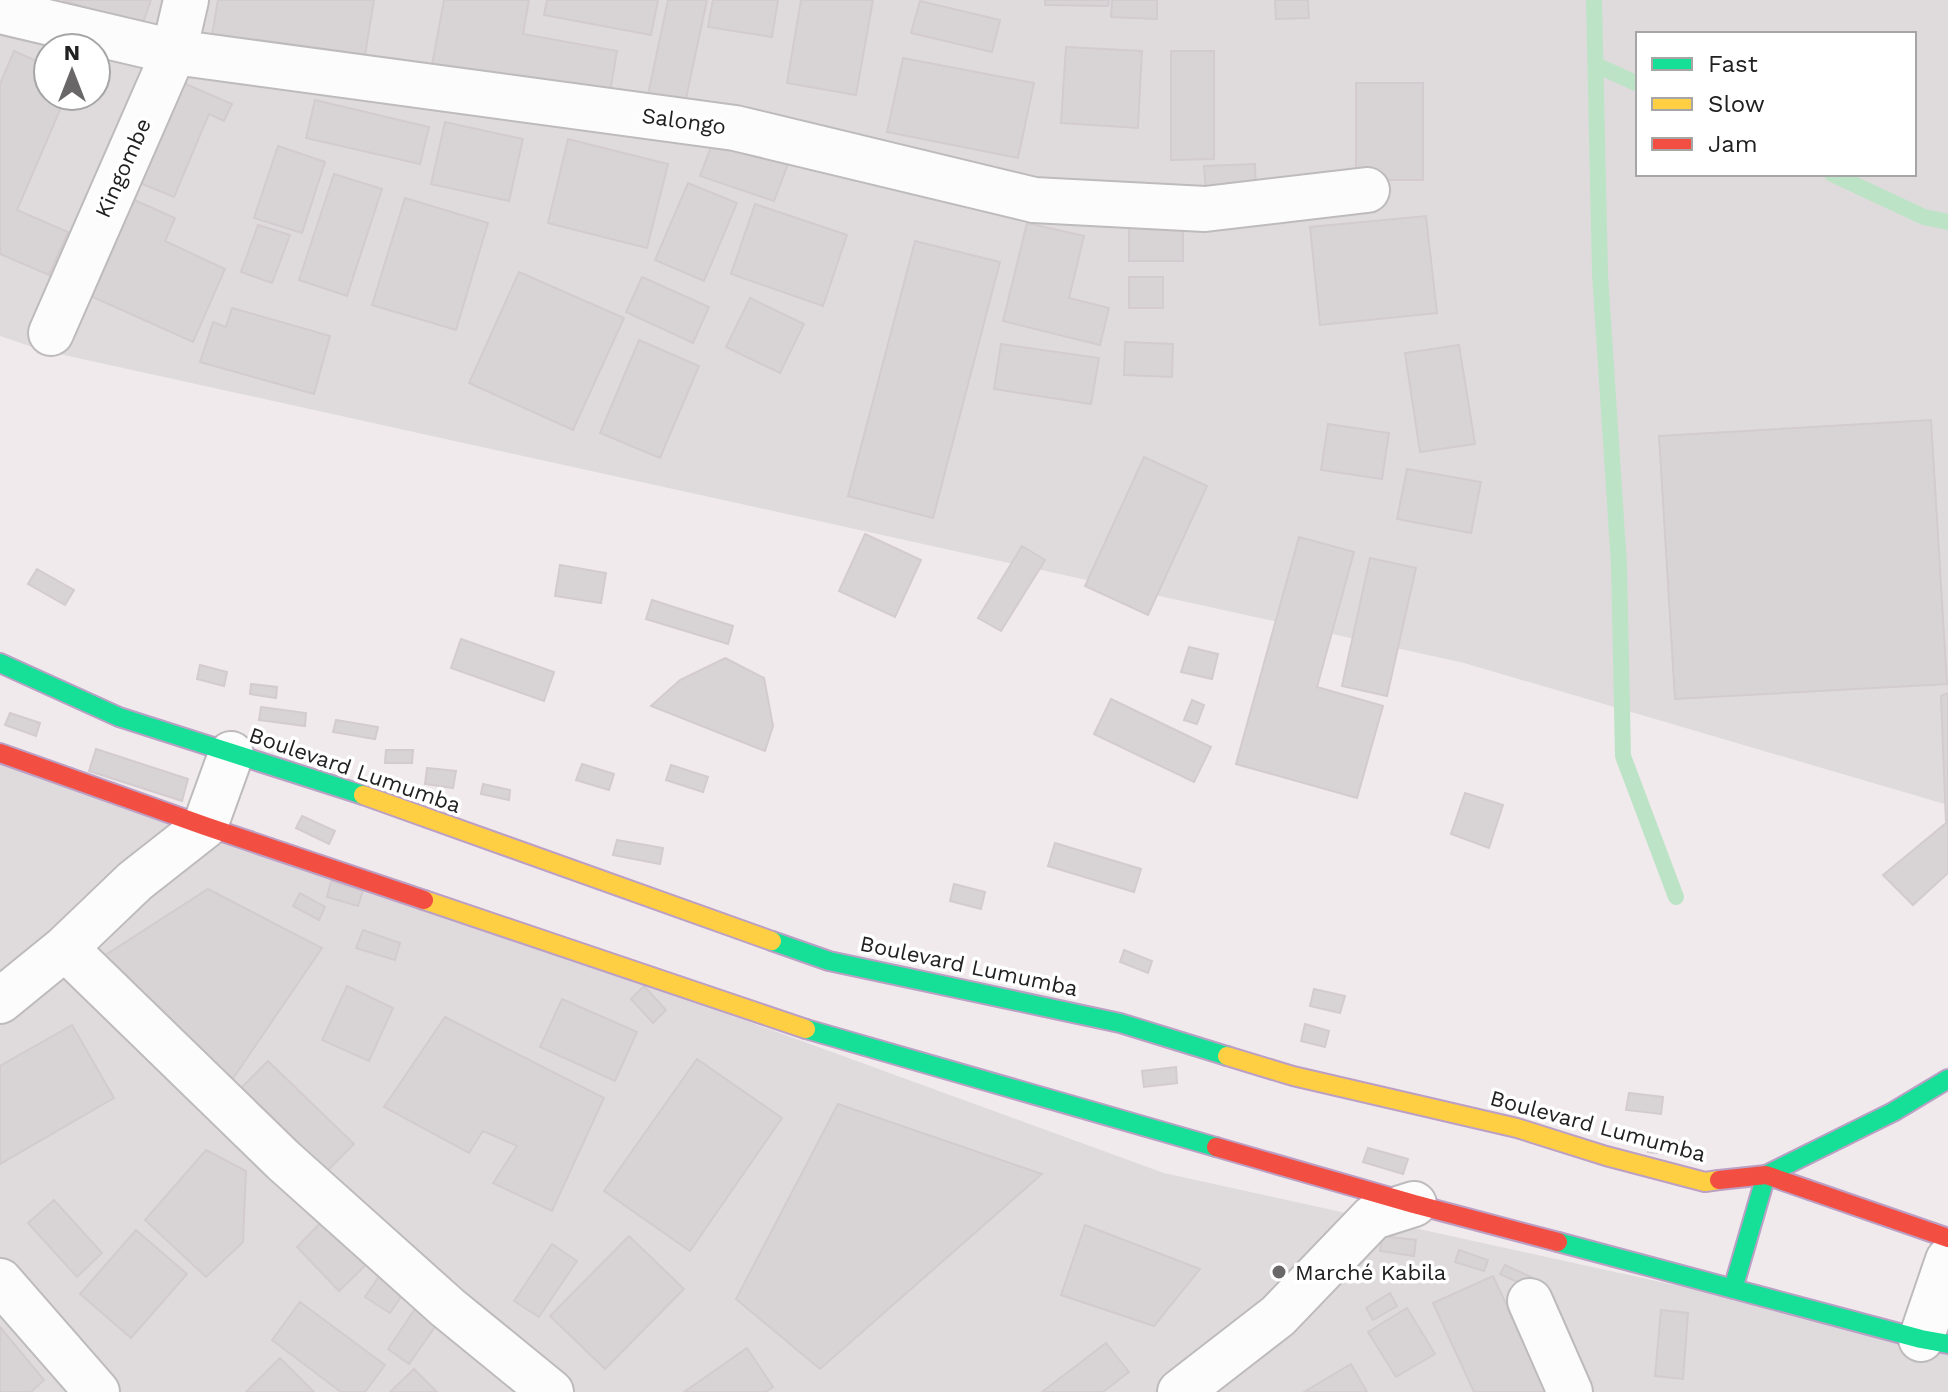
<svg xmlns="http://www.w3.org/2000/svg" width="1948" height="1392" font-family="'Work Sans',sans-serif">
<style>
.residential{fill:#dfdbdd;fill-rule:evenodd}
.lines{fill:none;stroke-linecap:round;stroke-linejoin:round}
.stream{stroke:#bde3c6;stroke-width:16}
.building{fill:#d8d4d5;stroke:#d3cbcf;stroke-width:2}
.street-casing{stroke:#bebbbc;stroke-width:48}
.fast-casing{stroke:#bb9fc4;stroke-width:22}
.slow-casing{stroke:#bb9fc4;stroke-width:22}
.jam-casing{stroke:#bb9fc4;stroke-width:22}
.street{stroke:#fdfcfc;stroke-width:44}
.fast{stroke:#16e098;stroke-width:18}
.slow{stroke:#ffcf43;stroke-width:18}
.jam{stroke:#f24e42;stroke-width:18}
.poi-dot{fill:#696768;stroke:#fff;stroke-width:3}
.labels{text-anchor:middle;dominant-baseline:central;stroke-width:7;stroke-linejoin:round;paint-order:stroke}
.street-label{font-size:22px;fill:#212121;stroke:#fff}
.poi-label{font-size:22px;fill:#212121;stroke:#fff;text-anchor:start}
</style>
<rect width="100%" height="100%" fill="#f0eaec"/>
<path class="residential" d="M 0,0 L 1948,0 L 1948,805 L 1464,663 L 41,350 L 0,336 ZM 1638,34 L 1914,34 L 1914,174 L 1638,174 ZM 48,48 L 96,48 L 96,96 L 48,96 Z
M 0,749 L 1164,1173 L 1948,1345 L 1948,1392 L 0,1392 Z"/>
<g class="lines">
<path class="stream" d="M 1594,0 L 1600,274 L 1619,565 L 1623,756 L 1676,897
M 1596,65 L 1638,84
M 1832,174 L 1924,217 L 1948,222"/>
</g>
<path class="building" d="M 63,0 L 151,0 L 142,26 Z
M 218,0 L 374,0 L 363,67 L 211,41 Z
M 444,0 L 529,0 L 523,34 L 617,51 L 609,98 L 432,65 Z
M 547,0 L 658,0 L 651,35 L 544,15 Z
M 668,0 L 707,0 L 685,103 L 648,95 Z
M 713,0 L 778,0 L 772,37 L 708,27 Z
M 801,0 L 873,0 L 856,95 L 787,83 Z
M 1045,0 L 1109,0 L 1108,6 L 1045,5 Z
M 1112,0 L 1157,0 L 1157,19 L 1111,17 Z
M 1275,0 L 1308,0 L 1309,18 L 1276,19 Z
M 920,1 L 1000,20 L 992,52 L 911,33 Z
M 1066,47 L 1142,51 L 1138,128 L 1061,123 Z
M 14,51 L 48,66 L 48,96 L 66,96 L 17,210 L 68,232 L 49,275 L 0,254 L 0,84 Z
M 1171,51 L 1214,51 L 1214,159 L 1171,160 Z
M 903,58 L 1034,83 L 1018,158 L 887,132 Z
M 179,81 L 232,104 L 224,121 L 209,114 L 174,197 L 135,181 Z
M 1356,83 L 1423,83 L 1423,180 L 1356,180 Z
M 315,100 L 429,127 L 420,164 L 306,138 Z
M 445,122 L 523,139 L 509,201 L 431,184 Z
M 568,139 L 668,164 L 647,248 L 548,223 Z
M 714,139 L 788,164 L 774,201 L 700,176 Z
M 278,146 L 325,162 L 302,233 L 254,218 Z
M 1255,164 L 1256,193 L 1206,194 L 1204,166 Z
M 334,174 L 382,189 L 347,296 L 299,280 Z
M 688,183 L 737,203 L 704,281 L 655,260 Z
M 130,198 L 175,218 L 165,241 L 225,269 L 193,342 L 86,294 Z
M 405,198 L 488,223 L 456,330 L 372,305 Z
M 755,204 L 847,235 L 823,306 L 731,274 Z
M 1426,216 L 1437,313 L 1320,325 L 1310,227 Z
M 1129,219 L 1183,219 L 1183,261 L 1129,261 Z
M 1027,223 L 1084,236 L 1069,298 L 1109,308 L 1100,345 L 1003,321 Z
M 258,225 L 290,235 L 272,283 L 241,272 Z
M 915,241 L 1000,262 L 933,518 L 848,496 Z
M 519,272 L 624,318 L 573,430 L 469,383 Z
M 642,277 L 709,307 L 693,343 L 626,312 Z
M 1129,277 L 1163,277 L 1163,308 L 1129,308 Z
M 750,298 L 804,324 L 780,373 L 726,347 Z
M 232,308 L 330,336 L 314,394 L 200,362 L 213,322 L 226,327 Z
M 639,340 L 699,366 L 660,458 L 600,433 Z
M 1125,342 L 1173,344 L 1172,377 L 1124,375 Z
M 1001,344 L 1099,358 L 1091,404 L 994,389 Z
M 1459,345 L 1475,444 L 1420,452 L 1405,353 Z
M 1931,420 L 1947,684 L 1675,699 L 1659,436 Z
M 1328,424 L 1389,433 L 1382,479 L 1321,470 Z
M 1144,457 L 1207,486 L 1148,615 L 1085,586 Z
M 1407,469 L 1481,482 L 1471,533 L 1397,519 Z
M 865,534 L 921,560 L 895,617 L 839,591 Z
M 1299,537 L 1354,552 L 1317,687 L 1383,706 L 1357,798 L 1236,764 Z
M 1022,546 L 1045,560 L 1001,631 L 978,618 Z
M 1370,558 L 1416,568 L 1387,696 L 1342,686 Z
M 560,565 L 606,573 L 601,603 L 555,596 Z
M 37,569 L 74,590 L 65,605 L 28,584 Z
M 652,600 L 733,626 L 728,644 L 646,619 Z
M 461,639 L 554,672 L 544,701 L 451,668 Z
M 1189,647 L 1218,654 L 1212,679 L 1181,672 Z
M 725,658 L 764,678 L 773,726 L 765,751 L 651,706 L 680,680 Z
M 200,665 L 227,672 L 224,686 L 197,679 Z
M 251,684 L 277,687 L 276,698 L 250,694 Z
M 1948,693 L 1948,873 L 1913,905 L 1883,875 L 1946,823 L 1941,696 Z
M 1111,699 L 1211,747 L 1194,782 L 1094,734 Z
M 1192,700 L 1204,705 L 1197,724 L 1184,720 Z
M 261,707 L 306,713 L 305,726 L 259,720 Z
M 10,713 L 40,723 L 36,736 L 5,725 Z
M 336,720 L 378,727 L 375,739 L 333,732 Z
M 96,749 L 188,779 L 182,801 L 89,771 Z
M 386,750 L 413,750 L 412,763 L 385,763 Z
M 582,764 L 614,774 L 609,790 L 576,780 Z
M 671,765 L 708,777 L 703,792 L 666,780 Z
M 427,768 L 456,771 L 453,788 L 425,784 Z
M 483,784 L 510,790 L 509,800 L 481,794 Z
M 1465,793 L 1503,805 L 1489,848 L 1451,834 Z
M 302,816 L 335,831 L 329,844 L 296,828 Z
M 617,840 L 663,848 L 660,864 L 613,855 Z
M 1055,843 L 1141,869 L 1134,892 L 1048,866 Z
M 331,881 L 363,891 L 358,906 L 327,897 Z
M 954,884 L 985,892 L 981,909 L 950,901 Z
M 208,889 L 322,948 L 232,1080 L 101,958 Z
M 300,893 L 325,907 L 319,920 L 293,906 Z
M 363,930 L 400,943 L 395,960 L 356,948 Z
M 1124,950 L 1152,961 L 1148,973 L 1120,962 Z
M 347,986 L 393,1008 L 369,1061 L 322,1040 Z
M 644,986 L 666,1010 L 653,1023 L 631,999 Z
M 1314,989 L 1345,996 L 1340,1013 L 1310,1006 Z
M 562,999 L 637,1032 L 615,1081 L 540,1047 Z
M 445,1017 L 604,1098 L 552,1211 L 493,1183 L 517,1146 L 483,1131 L 469,1153 L 384,1107 Z
M 1305,1024 L 1329,1031 L 1325,1047 L 1301,1041 Z
M 72,1025 L 114,1098 L 0,1164 L 0,1066 Z
M 697,1059 L 782,1118 L 690,1251 L 604,1191 Z
M 268,1061 L 354,1144 L 324,1174 L 239,1090 Z
M 1176,1067 L 1177,1083 L 1144,1087 L 1142,1071 Z
M 1629,1093 L 1663,1097 L 1661,1114 L 1626,1110 Z
M 838,1104 L 1042,1174 L 820,1369 L 736,1299 Z
M 1649,1139 L 1681,1142 L 1680,1155 L 1648,1152 Z
M 1368,1148 L 1408,1159 L 1403,1174 L 1363,1162 Z
M 206,1150 L 246,1171 L 243,1242 L 206,1277 L 145,1220 Z
M 54,1200 L 102,1253 L 77,1277 L 28,1223 Z
M 327,1216 L 371,1260 L 339,1291 L 297,1247 Z
M 1085,1225 L 1200,1269 L 1154,1326 L 1061,1295 Z
M 136,1230 L 187,1274 L 131,1338 L 80,1294 Z
M 629,1236 L 684,1289 L 605,1369 L 550,1316 Z
M 1382,1236 L 1416,1240 L 1414,1256 L 1380,1251 Z
M 552,1244 L 577,1261 L 539,1317 L 514,1301 Z
M 1459,1250 L 1488,1260 L 1484,1271 L 1455,1262 Z
M 1505,1265 L 1531,1277 L 1526,1286 L 1500,1274 Z
M 384,1269 L 409,1285 L 390,1313 L 365,1297 Z
M 1493,1276 L 1547,1392 L 1474,1392 L 1433,1303 Z
M 1390,1293 L 1397,1306 L 1373,1320 L 1366,1308 Z
M 300,1302 L 385,1365 L 365,1392 L 341,1392 L 272,1340 Z
M 419,1303 L 441,1318 L 409,1364 L 388,1349 Z
M 1407,1308 L 1435,1354 L 1396,1377 L 1368,1332 Z
M 1661,1310 L 1688,1313 L 1683,1379 L 1655,1376 Z
M 0,1327 L 44,1380 L 31,1392 L 0,1392 Z
M 1106,1343 L 1129,1372 L 1103,1392 L 1042,1392 Z
M 747,1348 L 773,1387 L 766,1392 L 684,1392 Z
M 280,1358 L 314,1392 L 246,1392 Z
M 1351,1364 L 1367,1392 L 1304,1392 Z
M 414,1369 L 437,1392 L 390,1392 Z"/>
<g class="lines">
<g class="street-casing">
<path id="street" d="M 0,11 L 174,52 L 735,128 L 1034,200 L 1205,209 L 1367,190
M 51,333 L 174,52 L 186,0
M 65,948 L 284,1161 L 448,1308 L 551,1392
M 0,1001 L 65,948 L 135,881 L 205,826 L 231,754
M 0,1281 L 97,1392
M 1530,1301 L 1570,1392
M 1921,1339 L 1948,1260
M 1180,1392 L 1278,1316 L 1373,1217 L 1414,1204"/>
</g>
<g class="fast-casing">
<path id="fast" d="M 0,663 L 119,717 L 363,795
M 772,941 L 829,961 L 1120,1023 L 1227,1056
M 806,1029 L 1216,1147
M 1558,1242 L 1921,1339 L 1948,1344
M 1733,1289 L 1766,1175 L 1893,1112 L 1948,1079"/>
</g>
<g class="slow-casing">
<path id="slow" d="M 363,795 L 772,941
M 424,900 L 806,1029
M 1227,1056 L 1293,1076 L 1517,1128 L 1606,1156 L 1705,1182 L 1719,1180"/>
</g>
<g class="jam-casing">
<path id="jam" d="M 0,753 L 205,826 L 424,900
M 1216,1147 L 1414,1204 L 1558,1242
M 1719,1180 L 1766,1175 L 1948,1238"/>
</g>
<use href="#street" class="street"/>
<use href="#fast" class="fast"/>
<use href="#slow" class="slow"/>
<use href="#jam" class="jam"/>
</g>
<circle class="poi-dot" cx="1279" cy="1272" r="8"/>
<g class="labels">
<g class="street-label">
<text transform="translate(684 121) rotate(8)">Salongo</text>
<text transform="translate(123 168) rotate(-66)">Kingombe</text>
<text transform="translate(355 770) rotate(19)">Boulevard Lumumba</text>
<text transform="translate(969 966) rotate(12)">Boulevard Lumumba</text>
<text transform="translate(1598 1126) rotate(15)">Boulevard Lumumba</text>
</g>
<g class="poi-label">
<text x="1295" y="1272">Marché Kabila</text>
</g>
</g>
<rect x="1636" y="32" width="280" height="144" fill="#ffffff" stroke="#a6a6a6" stroke-width="2"/>
<rect x="1652" y="58" width="40" height="12" fill="#16e098" stroke="#a6a6a6" stroke-width="2"/>
<text x="1708" y="72" font-size="24" fill="#212121">Fast</text>
<rect x="1652" y="98" width="40" height="12" fill="#ffcf43" stroke="#a6a6a6" stroke-width="2"/>
<text x="1708" y="112" font-size="24" fill="#212121">Slow</text>
<rect x="1652" y="138" width="40" height="12" fill="#f24e42" stroke="#a6a6a6" stroke-width="2"/>
<text x="1708" y="152" font-size="24" fill="#212121">Jam</text>
<g transform="translate(72 72)"><circle r="38" fill="#ffffff" stroke="#a6a6a6" stroke-width="2"/>
<path d="M0-6L14 30L0 20L-14 30Z" fill="#696768"/>
<text y="-12" font-size="22" font-weight="bold" text-anchor="middle" fill="#212121">N</text>
</g>
</svg>
